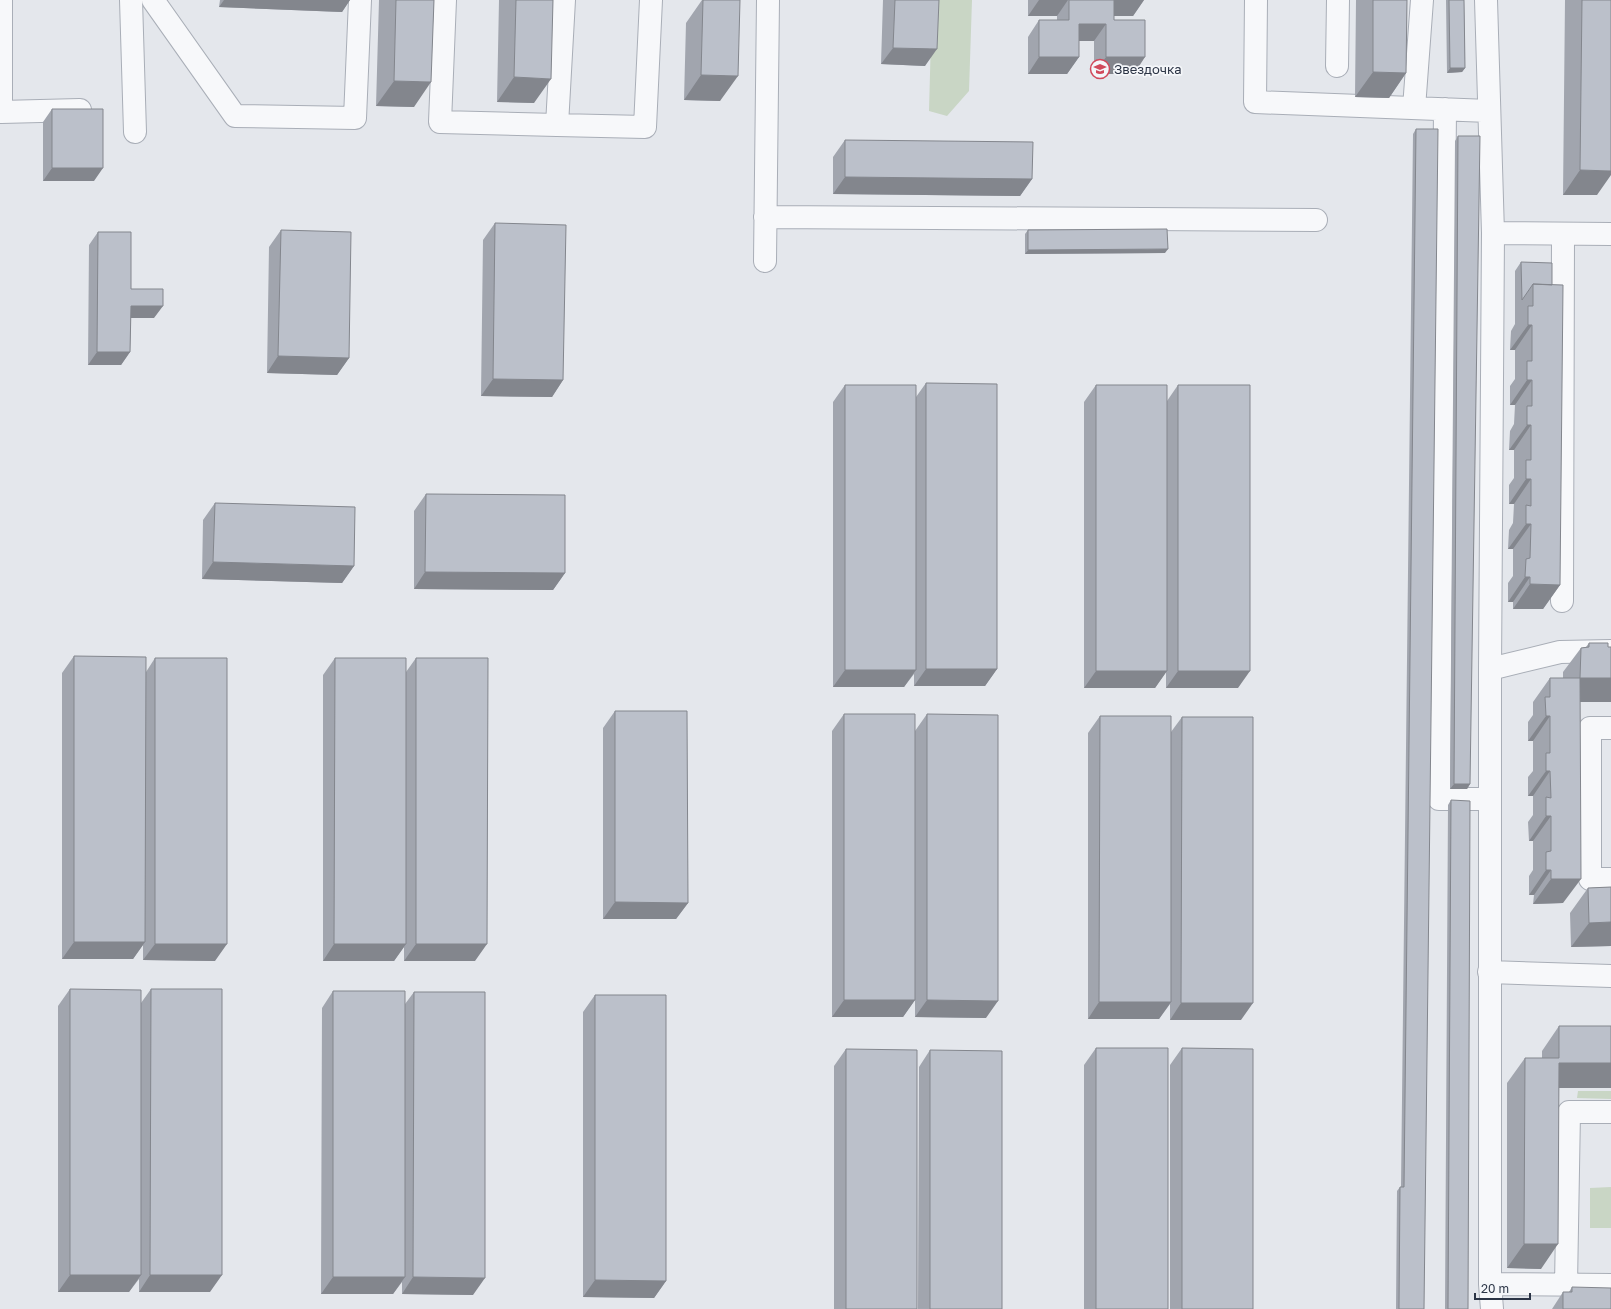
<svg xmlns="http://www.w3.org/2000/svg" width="1611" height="1309" font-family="'Golos Text',sans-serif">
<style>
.green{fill:#c9d6c5}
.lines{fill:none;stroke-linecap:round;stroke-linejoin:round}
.minor-casing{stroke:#a9aeb7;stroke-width:24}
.minor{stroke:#f7f8fa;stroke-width:22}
.wall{fill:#a1a5ae}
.shaded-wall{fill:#83868d}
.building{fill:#bbc0ca;stroke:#83868d}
.labels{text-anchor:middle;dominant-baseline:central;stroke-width:3.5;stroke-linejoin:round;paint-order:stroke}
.poi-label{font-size:13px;fill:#2b3445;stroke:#f4f6f9;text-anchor:start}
</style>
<rect width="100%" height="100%" fill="#e4e7ec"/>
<path class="green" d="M 932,0 L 972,0 L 969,91 L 947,116 L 929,111 Z
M 1578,1091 L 1611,1091 L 1611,1099 L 1577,1098 Z
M 1611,1187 L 1611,1228 L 1590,1228 L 1590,1188 Z"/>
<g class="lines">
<g class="minor-casing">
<path id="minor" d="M 1,0 L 1,112 L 80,110
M 131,0 L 135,132
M 153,0 L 235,116 L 355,118 L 360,0
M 445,0 L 440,122 L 557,125 L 564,0
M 1256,0 L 1255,102 L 1489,111
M 1486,0 L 1493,233 L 1490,669 L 1490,1284 L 1492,1309
M 1337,66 L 1338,0
M 1414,108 L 1422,0
M 1445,109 L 1439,799 L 1490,799
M 557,125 L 645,127 L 651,0
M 765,217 L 1316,220
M 1493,233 L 1611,234
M 765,261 L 768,0
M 1562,601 L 1563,234
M 1490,669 L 1560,652 L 1611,651
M 1611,728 L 1590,728 L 1590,879 L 1611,879
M 1489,972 L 1611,976
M 1490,1284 L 1611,1285
M 1566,1285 L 1569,1112 L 1611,1112"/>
</g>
<use href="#minor" class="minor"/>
</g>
<path class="wall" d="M 220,0 L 350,0 L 342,12 L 219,7 Z
M 379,0 L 434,0 L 414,107 L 376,106 Z
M 499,0 L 553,0 L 534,103 L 497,102 Z
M 702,0 L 740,0 L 720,101 L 684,100 L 686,23 Z
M 883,0 L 939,0 L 925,66 L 881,64 Z
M 1028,0 L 1144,0 L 1133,16 L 1114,16 L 1114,20 L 1134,74 L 1094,74 L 1094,41 L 1079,41 L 1079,57 L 1067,74 L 1028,74 L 1028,37 L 1039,20 L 1057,20 L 1057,16 L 1028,16 Z
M 1356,0 L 1407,0 L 1406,73 L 1389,98 L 1355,97 Z
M 1446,0 L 1464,0 L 1465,68 L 1462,72 L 1447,73 Z
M 1565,0 L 1611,0 L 1597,195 L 1563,195 Z
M 52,109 L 94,181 L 43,181 L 43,122 Z
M 1416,129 L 1424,1309 L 1396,1309 L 1397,1191 L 1400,1187 L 1401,1187 L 1413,134 Z
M 1458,136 L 1470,784 L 1467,789 L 1450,789 L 1455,141 Z
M 845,140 L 1032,179 L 1020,196 L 833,194 L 833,157 Z
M 495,223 L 563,380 L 552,397 L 481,396 L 483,240 Z
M 281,230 L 349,358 L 337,375 L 267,373 L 269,247 Z
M 1028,230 L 1165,253 L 1025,254 L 1025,234 Z
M 98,232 L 131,289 L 154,318 L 131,318 L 130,352 L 121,365 L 88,365 L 89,245 Z
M 1521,262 L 1552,285 L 1560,585 L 1543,609 L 1513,609 L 1513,602 L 1508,602 L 1508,583 L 1513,576 L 1513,549 L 1508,549 L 1509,530 L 1513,523 L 1514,504 L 1509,504 L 1509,485 L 1514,478 L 1514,450 L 1509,450 L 1510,431 L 1514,424 L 1515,405 L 1510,405 L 1510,386 L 1515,379 L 1515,350 L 1510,350 L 1511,331 L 1515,324 L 1515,271 Z
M 926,383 L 997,669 L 985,686 L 914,686 L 914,674 L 904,687 L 833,687 L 833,402 L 845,385 L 916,397 Z
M 1096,385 L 1167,401 L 1178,385 L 1238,688 L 1166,688 L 1166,672 L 1155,688 L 1084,688 L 1084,402 Z
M 426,494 L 565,573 L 553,590 L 414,589 L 414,511 Z
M 215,503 L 354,566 L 342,583 L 202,579 L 203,520 Z
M 1589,643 L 1608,647 L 1611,647 L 1611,702 L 1580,702 L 1563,903 L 1533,904 L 1534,895 L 1529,895 L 1529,876 L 1533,870 L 1533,841 L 1529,841 L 1528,822 L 1533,815 L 1533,796 L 1528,796 L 1528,777 L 1533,771 L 1533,741 L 1528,741 L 1528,722 L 1533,715 L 1533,702 L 1550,678 L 1563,678 L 1563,672 L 1581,648 L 1586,647 Z
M 74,656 L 146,672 L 155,658 L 215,961 L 143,960 L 143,945 L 133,959 L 62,959 L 62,673 Z
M 335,658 L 406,672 L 416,658 L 475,961 L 404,961 L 404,947 L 394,961 L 323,961 L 323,675 Z
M 615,711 L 688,903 L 676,919 L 603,919 L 603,728 Z
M 844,714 L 915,731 L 927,714 L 986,1018 L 915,1017 L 915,1000 L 903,1017 L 832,1017 L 832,731 Z
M 1100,716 L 1171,732 L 1182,717 L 1241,1020 L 1170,1020 L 1170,1004 L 1159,1019 L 1088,1019 L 1088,733 Z
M 1451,800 L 1468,1309 L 1445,1309 L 1448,805 Z
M 1611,887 L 1611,946 L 1571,947 L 1570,913 L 1588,888 Z
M 70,989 L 141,1003 L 151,989 L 210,1292 L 139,1292 L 139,1279 L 129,1292 L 58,1292 L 58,1006 Z
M 333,991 L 405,1004 L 414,992 L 473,1295 L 402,1294 L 402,1282 L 393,1294 L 321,1294 L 322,1008 Z
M 595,995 L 666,1281 L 654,1298 L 583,1297 L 583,1012 Z
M 1559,1026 L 1559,1088 L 1541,1269 L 1507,1268 L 1507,1083 L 1525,1058 L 1542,1058 L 1542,1051 Z
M 1096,1048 L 1168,1309 L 1084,1309 L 1084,1065 Z
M 1182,1048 L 1253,1309 L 1170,1309 L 1170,1065 Z
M 846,1049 L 917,1309 L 834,1309 L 834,1066 Z
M 930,1050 L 1002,1309 L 918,1309 L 919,1067 Z
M 1572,1287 L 1611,1309 L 1552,1309 L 1563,1292 L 1569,1292 Z"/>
<path class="shaded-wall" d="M 224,0 L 350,0 L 342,12 L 219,7 Z
M 1039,0 L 1068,0 L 1057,16 L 1028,16 Z
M 1113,0 L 1144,0 L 1133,16 L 1102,16 Z
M 1079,24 L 1106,24 L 1094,41 L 1067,41 Z
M 893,48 L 937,49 L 925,66 L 881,64 Z
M 1039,57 L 1079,57 L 1067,74 L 1028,74 Z
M 1106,57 L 1145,57 L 1134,74 L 1094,74 Z
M 1450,68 L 1465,68 L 1462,72 L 1447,73 Z
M 1373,72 L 1406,73 L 1389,98 L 1355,97 Z
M 701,75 L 738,76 L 720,101 L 684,100 Z
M 514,77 L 551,79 L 534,103 L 497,102 Z
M 394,81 L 431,82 L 414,107 L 376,106 Z
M 52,168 L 103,168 L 94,181 L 43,181 Z
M 1580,170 L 1611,171 L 1611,175 L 1597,195 L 1563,195 Z
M 845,177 L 1032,179 L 1020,196 L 833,194 Z
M 1168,249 L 1165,253 L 1025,254 L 1028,250 Z
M 131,306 L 163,306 L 154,318 L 122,318 Z
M 1528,325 L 1532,325 L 1515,350 L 1510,350 Z
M 97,352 L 130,352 L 121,365 L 88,365 Z
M 278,356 L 349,358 L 337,375 L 267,373 Z
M 493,379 L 563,380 L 552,397 L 481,396 Z
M 1527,380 L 1532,380 L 1515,405 L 1510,405 Z
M 1527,425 L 1531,425 L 1514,450 L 1509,450 Z
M 1526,479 L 1531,479 L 1514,504 L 1509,504 Z
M 1526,524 L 1531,524 L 1513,549 L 1508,549 Z
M 213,562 L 354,566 L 342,583 L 202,579 Z
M 425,572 L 565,573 L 553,590 L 414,589 Z
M 1525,577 L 1530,577 L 1513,602 L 1508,602 Z
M 1530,584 L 1560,585 L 1543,609 L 1513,609 Z
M 926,669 L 997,669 L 985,686 L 914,686 Z
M 845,670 L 916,670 L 904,687 L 833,687 Z
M 1096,671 L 1167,671 L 1155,688 L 1084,688 Z
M 1178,671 L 1250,671 L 1238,688 L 1166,688 Z
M 1580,678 L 1611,678 L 1611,702 L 1563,702 Z
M 1546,716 L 1550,716 L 1533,741 L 1528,741 Z
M 1546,771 L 1550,771 L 1533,796 L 1528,796 Z
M 1454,784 L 1470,784 L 1467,789 L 1450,789 Z
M 1546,816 L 1551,816 L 1533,841 L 1529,841 Z
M 1546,870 L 1551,870 L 1534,895 L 1529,895 Z
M 1551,879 L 1581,879 L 1563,903 L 1533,904 Z
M 615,902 L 688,903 L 676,919 L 603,919 Z
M 1611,922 L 1611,946 L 1571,947 L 1589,923 Z
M 74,942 L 145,942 L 133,959 L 62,959 Z
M 155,944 L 227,944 L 215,961 L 143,960 Z
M 334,944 L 406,944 L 394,961 L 323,961 Z
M 416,944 L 487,944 L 475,961 L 404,961 Z
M 844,1000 L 915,1000 L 903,1017 L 832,1017 Z
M 927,1000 L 998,1001 L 986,1018 L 915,1017 Z
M 1099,1002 L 1171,1002 L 1159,1019 L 1088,1019 Z
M 1181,1003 L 1253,1003 L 1241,1020 L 1170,1020 Z
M 1559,1063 L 1611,1063 L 1611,1088 L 1541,1088 Z
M 1524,1244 L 1558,1244 L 1541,1269 L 1507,1268 Z
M 70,1275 L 141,1275 L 129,1292 L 58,1292 Z
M 150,1275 L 222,1275 L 210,1292 L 139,1292 Z
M 333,1277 L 405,1277 L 393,1294 L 321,1294 Z
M 413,1277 L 485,1278 L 473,1295 L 402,1294 Z
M 595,1280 L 666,1281 L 654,1298 L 583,1297 Z"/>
<path class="building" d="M 396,0 L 434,0 L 431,82 L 394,81 Z
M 516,0 L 553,0 L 551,79 L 514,77 Z
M 703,0 L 740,0 L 738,76 L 701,75 Z
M 895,0 L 939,0 L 937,49 L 893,48 Z
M 1069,0 L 1114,0 L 1114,20 L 1145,20 L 1145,57 L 1106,57 L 1106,24 L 1079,24 L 1079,57 L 1039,57 L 1039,20 L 1069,20 Z
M 1373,0 L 1407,0 L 1406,73 L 1373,72 Z
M 1449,0 L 1464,0 L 1465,68 L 1450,68 Z
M 1582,0 L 1611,0 L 1611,171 L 1580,170 Z
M 52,109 L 103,109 L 103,168 L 52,168 Z
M 1416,129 L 1438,129 L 1424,1309 L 1399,1309 L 1400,1187 L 1404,1187 Z
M 1458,136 L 1480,136 L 1470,784 L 1454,784 Z
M 845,140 L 1033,142 L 1032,179 L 845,177 Z
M 495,223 L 566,225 L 563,380 L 493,379 Z
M 1167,229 L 1168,249 L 1028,250 L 1028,230 Z
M 281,230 L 351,232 L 349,358 L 278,356 Z
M 98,232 L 131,232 L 131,289 L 163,289 L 163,306 L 131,306 L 130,352 L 97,352 Z
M 1521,262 L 1552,263 L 1552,285 L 1533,284 L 1522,300 Z
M 1533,284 L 1563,285 L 1560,585 L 1530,584 L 1530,577 L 1525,577 L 1526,559 L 1530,558 L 1531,524 L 1526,524 L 1526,505 L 1531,506 L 1531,479 L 1526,479 L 1526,460 L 1531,460 L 1531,425 L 1527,425 L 1527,406 L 1532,406 L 1532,380 L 1527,380 L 1527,361 L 1532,361 L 1532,325 L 1528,325 L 1528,306 L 1533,306 Z
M 926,383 L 997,384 L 997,669 L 926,669 Z
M 845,385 L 916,385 L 916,670 L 845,670 Z
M 1096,385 L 1167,385 L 1167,671 L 1096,671 Z
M 1178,385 L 1250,385 L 1250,671 L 1178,671 Z
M 426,494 L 565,495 L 565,573 L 425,572 Z
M 215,503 L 355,507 L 354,566 L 213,562 Z
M 1589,643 L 1608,643 L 1608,647 L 1611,647 L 1611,678 L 1580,678 L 1581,648 L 1589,647 Z
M 74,656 L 146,657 L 145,942 L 74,942 Z
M 155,658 L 227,658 L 227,944 L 155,944 Z
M 335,658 L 406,658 L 406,944 L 334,944 Z
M 416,658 L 488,658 L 487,944 L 416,944 Z
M 1550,678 L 1580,678 L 1581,879 L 1551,879 L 1551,870 L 1546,870 L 1546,852 L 1551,851 L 1551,816 L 1546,816 L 1546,797 L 1551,798 L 1550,771 L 1546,771 L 1546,753 L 1550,753 L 1550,716 L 1546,716 L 1545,697 L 1550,697 Z
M 615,711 L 687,711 L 688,903 L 615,902 Z
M 844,714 L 915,714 L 915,1000 L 844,1000 Z
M 927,714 L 998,715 L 998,1001 L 927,1000 Z
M 1100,716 L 1171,716 L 1171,1002 L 1099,1002 Z
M 1182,717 L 1253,717 L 1253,1003 L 1181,1003 Z
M 1451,800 L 1470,801 L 1468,1309 L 1448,1309 Z
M 1611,887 L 1611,922 L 1589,923 L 1588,888 Z
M 70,989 L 141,990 L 141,1275 L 70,1275 Z
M 151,989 L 222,989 L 222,1275 L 150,1275 Z
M 333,991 L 405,991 L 405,1277 L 333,1277 Z
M 414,992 L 485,992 L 485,1278 L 413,1277 Z
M 595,995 L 666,995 L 666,1281 L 595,1280 Z
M 1559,1026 L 1611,1026 L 1611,1063 L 1559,1063 L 1558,1244 L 1524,1244 L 1525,1058 L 1559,1058 Z
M 1096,1048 L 1168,1048 L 1168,1309 L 1096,1309 Z
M 1182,1048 L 1253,1049 L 1253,1309 L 1182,1309 Z
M 846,1049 L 917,1050 L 917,1309 L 846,1309 Z
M 930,1050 L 1002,1051 L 1002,1309 L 930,1309 Z
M 1572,1287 L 1611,1288 L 1611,1309 L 1563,1309 L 1563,1292 L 1572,1292 Z"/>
<defs>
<g id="school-ring" transform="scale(1)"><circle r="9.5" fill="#f4f6f9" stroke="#d1495b" stroke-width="1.5"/><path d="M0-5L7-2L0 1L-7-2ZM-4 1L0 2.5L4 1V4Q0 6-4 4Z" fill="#d1495b"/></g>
</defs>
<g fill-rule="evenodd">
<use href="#school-ring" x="1100" y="69"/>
</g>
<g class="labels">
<g class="poi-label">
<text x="1114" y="69">Звездочка</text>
</g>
</g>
<path d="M1475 1293v6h55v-6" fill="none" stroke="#2b3445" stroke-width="2"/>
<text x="1481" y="1293" font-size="12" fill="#2b3445" stroke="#f4f6f9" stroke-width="3" paint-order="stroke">20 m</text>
</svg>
